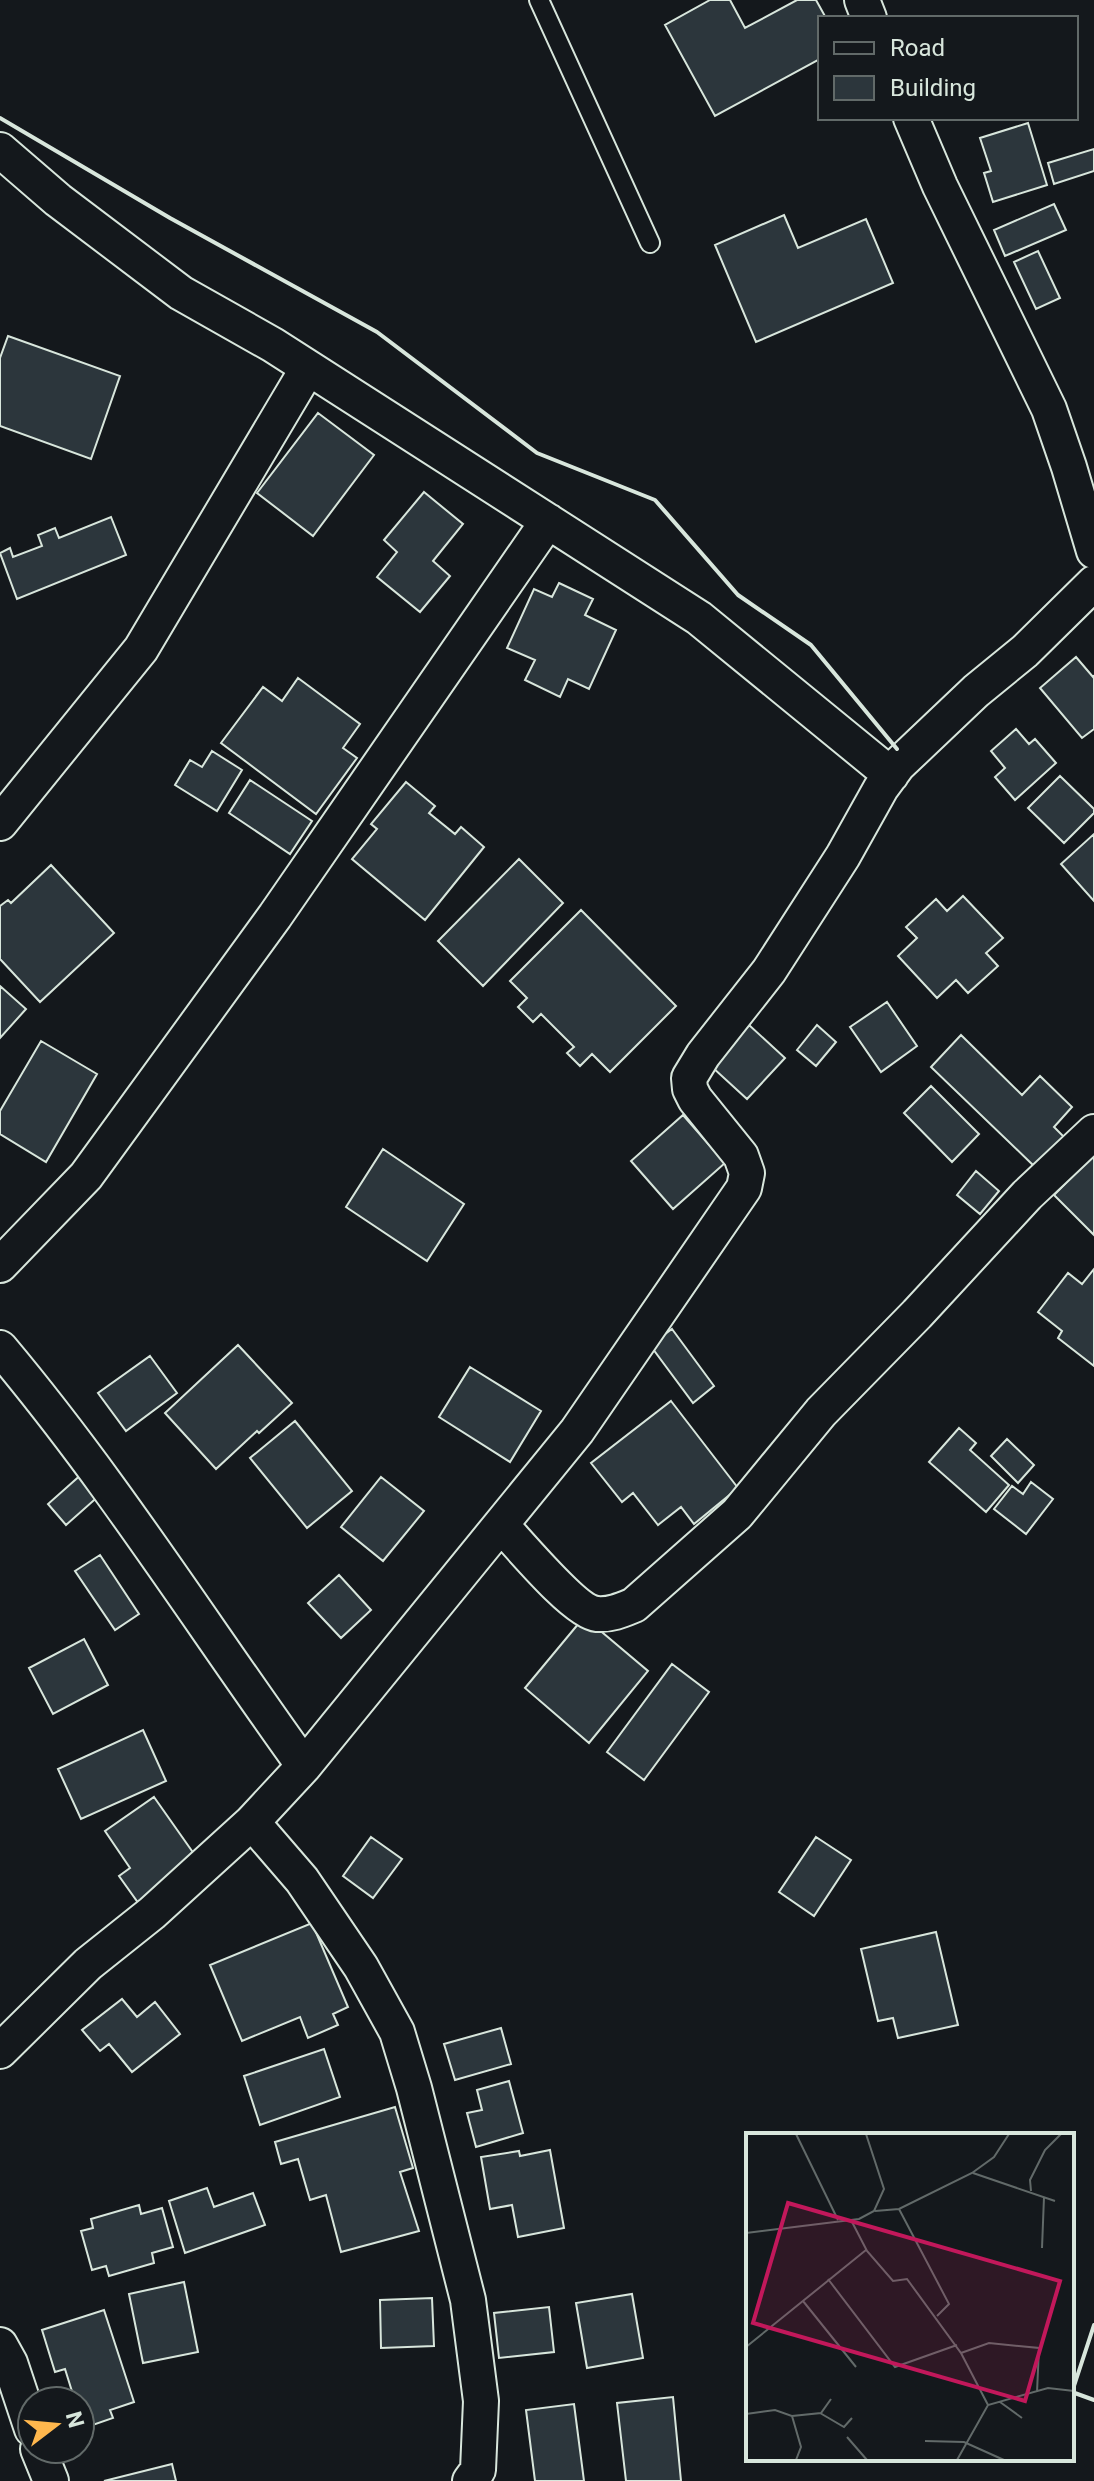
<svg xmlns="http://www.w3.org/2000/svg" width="1094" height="2481" font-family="Roboto,sans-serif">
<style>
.building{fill:#2c363c;stroke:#d8e6dc;stroke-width:2}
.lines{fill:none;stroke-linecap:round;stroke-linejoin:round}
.lane-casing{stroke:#d8e6dc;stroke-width:22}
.street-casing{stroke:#d8e6dc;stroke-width:38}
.lane{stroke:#14181c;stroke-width:18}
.street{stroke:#14181c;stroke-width:34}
.wall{stroke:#d8e6dc;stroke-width:4}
.inset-road{fill:none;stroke:#626a69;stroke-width:2}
.view{fill:#c2185b;fill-opacity:0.15;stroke:#c2185b;stroke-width:4}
.inset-edge{fill:none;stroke:#d8e6dc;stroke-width:4}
</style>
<rect width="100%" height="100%" fill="#14181c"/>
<path class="building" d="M 710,0 L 730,0 L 745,28 L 797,0 L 816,0 L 826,18 L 820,18 L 820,59 L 715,116 L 665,25 Z
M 1028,123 L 1047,185 L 993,202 L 984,173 L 991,171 L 980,138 Z
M 1094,149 L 1094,171 L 1054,184 L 1048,163 Z
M 1054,204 L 1066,230 L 1005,256 L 994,230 Z
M 784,215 L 798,248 L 866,219 L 893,283 L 756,342 L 715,245 Z
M 1038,251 L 1060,298 L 1036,309 L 1014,262 Z
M 8,336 L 120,376 L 91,459 L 0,426 L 0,358 Z
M 318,413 L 374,455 L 313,536 L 257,493 Z
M 424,492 L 463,524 L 433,561 L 450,576 L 420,612 L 377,577 L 397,552 L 384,540 Z
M 111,517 L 126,555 L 17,599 L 0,553 L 10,548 L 13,557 L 42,546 L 38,535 L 55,528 L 59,538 Z
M 559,583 L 593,599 L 585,615 L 616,630 L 589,689 L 568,679 L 560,697 L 525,680 L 535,660 L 507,648 L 534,589 L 552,597 Z
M 1076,657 L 1093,677 L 1094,676 L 1094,729 L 1082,738 L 1040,688 Z
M 298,678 L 360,724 L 343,748 L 357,758 L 316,814 L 221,743 L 263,687 L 282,701 Z
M 1016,729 L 1029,744 L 1035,739 L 1056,763 L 1015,800 L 995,777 L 1005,768 L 991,751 Z
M 212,751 L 242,770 L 217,811 L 175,785 L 190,760 L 202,767 Z
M 1060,776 L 1094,809 L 1094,813 L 1064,843 L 1028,808 Z
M 250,780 L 312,821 L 290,854 L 229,813 Z
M 406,782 L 435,806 L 429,813 L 455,834 L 461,827 L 484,847 L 425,920 L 352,859 L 377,829 L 371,824 Z
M 1094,834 L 1094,901 L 1061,864 Z
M 519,859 L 563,903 L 483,986 L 438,941 Z
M 51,865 L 114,933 L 40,1002 L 0,959 L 0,906 L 8,900 L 11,903 Z
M 963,896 L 1003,938 L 986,953 L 998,966 L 968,993 L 956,980 L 937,998 L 898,956 L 917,938 L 906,927 L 936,899 L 947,911 Z
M 581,910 L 676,1006 L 610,1072 L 592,1054 L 580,1066 L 567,1053 L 574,1047 L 541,1014 L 533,1022 L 518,1007 L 527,998 L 510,981 Z
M 0,986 L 26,1009 L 0,1038 Z
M 887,1002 L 917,1046 L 881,1072 L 850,1027 Z
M 749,1025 L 785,1058 L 747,1099 L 712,1067 Z
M 817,1025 L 836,1042 L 816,1066 L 797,1050 Z
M 961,1035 L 1022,1095 L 1040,1076 L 1072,1107 L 1054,1127 L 1064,1137 L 1035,1167 L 931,1067 Z
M 41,1041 L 97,1074 L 46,1162 L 0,1134 L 0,1111 Z
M 931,1086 L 979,1134 L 952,1162 L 904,1113 Z
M 683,1115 L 725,1163 L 673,1209 L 631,1161 Z
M 383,1149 L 464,1204 L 427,1261 L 346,1207 Z
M 1094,1155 L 1094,1235 L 1054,1195 Z
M 976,1171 L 999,1191 L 980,1214 L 957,1195 Z
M 1094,1269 L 1094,1366 L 1058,1338 L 1062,1331 L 1038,1312 L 1068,1273 L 1082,1284 Z
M 672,1329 L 714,1386 L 693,1403 L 650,1345 Z
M 238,1345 L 292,1403 L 259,1433 L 257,1431 L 216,1469 L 165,1413 Z
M 150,1356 L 177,1393 L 126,1431 L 98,1393 Z
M 470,1367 L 541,1411 L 510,1462 L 439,1417 Z
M 671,1401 L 738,1488 L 694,1524 L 681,1507 L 658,1525 L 633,1493 L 622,1502 L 591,1463 Z
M 295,1421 L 352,1491 L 307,1528 L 250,1458 Z
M 959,1428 L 976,1443 L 970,1450 L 1009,1485 L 986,1512 L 929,1462 Z
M 1007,1439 L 1034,1465 L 1018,1483 L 991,1456 Z
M 83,1473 L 101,1494 L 66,1525 L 48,1504 Z
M 381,1477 L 424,1511 L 383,1561 L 341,1527 Z
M 1031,1482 L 1053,1499 L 1026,1534 L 994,1509 L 1012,1486 L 1023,1494 Z
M 100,1555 L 139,1614 L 115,1630 L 75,1571 Z
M 339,1575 L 371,1610 L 341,1638 L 308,1603 Z
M 584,1617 L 648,1671 L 589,1743 L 525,1688 Z
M 84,1639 L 108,1685 L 53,1714 L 29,1668 Z
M 672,1664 L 709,1692 L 644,1780 L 607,1752 Z
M 143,1730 L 166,1781 L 81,1819 L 58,1769 Z
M 154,1797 L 199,1861 L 139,1904 L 119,1876 L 130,1868 L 105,1831 Z
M 371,1837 L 402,1859 L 373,1898 L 343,1876 Z
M 816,1837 L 851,1860 L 814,1916 L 779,1892 Z
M 312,1923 L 348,2007 L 333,2014 L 338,2025 L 308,2038 L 300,2017 L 242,2041 L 210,1965 Z
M 936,1932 L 958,2025 L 898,2038 L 893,2018 L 878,2021 L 861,1949 Z
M 122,1999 L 137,2017 L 155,2002 L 180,2034 L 132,2072 L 109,2044 L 100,2051 L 82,2030 Z
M 501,2028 L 511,2064 L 455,2080 L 444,2044 Z
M 324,2049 L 340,2097 L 260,2125 L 244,2076 Z
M 509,2081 L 523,2133 L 476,2147 L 467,2113 L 482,2110 L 477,2090 Z
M 395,2107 L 413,2168 L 400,2172 L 419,2231 L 341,2252 L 326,2195 L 310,2200 L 298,2159 L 281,2164 L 275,2142 Z
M 550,2150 L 564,2228 L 518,2237 L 512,2205 L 490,2209 L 481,2157 L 519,2151 L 520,2156 Z
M 207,2188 L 214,2207 L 253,2193 L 265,2225 L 185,2253 L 169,2201 Z
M 139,2205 L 141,2214 L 162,2208 L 173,2247 L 152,2253 L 154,2263 L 109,2276 L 106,2266 L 92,2270 L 81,2231 L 93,2228 L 91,2219 Z
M 184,2282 L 198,2352 L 143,2363 L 129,2294 Z
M 632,2294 L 643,2358 L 587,2368 L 576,2303 Z
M 432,2298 L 434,2346 L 381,2348 L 380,2300 Z
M 549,2307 L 554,2352 L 499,2358 L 494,2313 Z
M 104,2310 L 134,2402 L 110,2410 L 113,2418 L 84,2428 L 80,2416 L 80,2401 L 75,2401 L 65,2369 L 55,2372 L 42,2330 Z
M 673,2397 L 681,2481 L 626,2481 L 617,2403 Z
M 574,2404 L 584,2481 L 535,2481 L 526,2410 Z
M 172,2464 L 176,2481 L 104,2481 Z"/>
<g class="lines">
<g class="lane-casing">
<path id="lane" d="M 539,0 L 650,243"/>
</g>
<g class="street-casing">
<path id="street" d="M 862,0 L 869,18
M 911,118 L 940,186 L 1049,409 L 1069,467 L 1094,551
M 0,150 L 58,200 L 181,293 L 273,345 L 699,618 L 891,775
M 0,823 L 141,649 L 308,368
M 0,1265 L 86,1176 L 275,916 L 548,521
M 0,1348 C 111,1480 203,1626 304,1766
M 501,1525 C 519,1544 575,1612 597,1614 C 611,1615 622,1610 634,1605 L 737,1514 L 821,1412 L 917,1314 L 1027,1195 L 1094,1132
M 0,2051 L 88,1964 L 152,1913 L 252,1822
M 0,2345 L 10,2363 L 32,2429
M 38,2449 L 51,2481
M 470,2481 L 478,2470 L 481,2401 L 468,2300 L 414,2088 L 397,2032 L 361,1967 L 302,1880 L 252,1822 L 304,1766 L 577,1431 L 744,1188 L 747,1173 L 741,1156 L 695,1099 L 690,1089 L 689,1078 L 703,1055 L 769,971 L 843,856 L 881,788 L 898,765 L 976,691 L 1025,651 L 1094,583"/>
</g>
<use href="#lane" class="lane"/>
<use href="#street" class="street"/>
<path class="wall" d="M 0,118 L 170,218 L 377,332 L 537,453 L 655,500 L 738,595 L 811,645 L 897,749
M 1094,2325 L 1072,2392 L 1094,2400"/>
</g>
<g transform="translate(746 2133)">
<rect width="328" height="328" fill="#14181c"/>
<path class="inset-road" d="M 50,1 L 92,87M 227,40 L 309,68M 285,58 L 284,47 L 299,17 L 315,1M 153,76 L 203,171 L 191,183M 129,78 L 153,76 L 226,40 L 248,24 L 263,1M 105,87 L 121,118 L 147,148 L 161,146 L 215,220 L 243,210 L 293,215 L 291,259M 0,100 L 113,86 L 128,78 L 138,56 L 120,1M 296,115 L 298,64M 82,146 L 149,234 L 211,212M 57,168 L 110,234M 0,214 L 120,117M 215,220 L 242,272M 254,269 L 276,285M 74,280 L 98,294 L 106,285M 0,281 L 29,277 L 46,283 L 55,314 L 50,327M 46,283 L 75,280 L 85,266M 101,304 L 121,327M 179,308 L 218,309 L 258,327M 211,327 L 242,272 L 302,255 L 328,258"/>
<path class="view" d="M 42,70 L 314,148 L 279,268 L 7,190 Z"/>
<rect width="328" height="328" class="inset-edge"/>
</g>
<rect x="818" y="16" width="260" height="104" fill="#14181c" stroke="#626a69" stroke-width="2"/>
<rect x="834" y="42" width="40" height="12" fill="#14181c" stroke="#626a69" stroke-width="2"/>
<text x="890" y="56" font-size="24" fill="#d8e6dc">Road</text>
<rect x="834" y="76" width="40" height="24" fill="#2c363c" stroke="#626a69" stroke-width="2"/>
<text x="890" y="96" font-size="24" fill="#d8e6dc">Building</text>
<g transform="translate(56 2425) rotate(74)"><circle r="38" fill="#14181c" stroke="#626a69" stroke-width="2"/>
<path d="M0-6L14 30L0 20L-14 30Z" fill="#ffb74d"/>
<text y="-12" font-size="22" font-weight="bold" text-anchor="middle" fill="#d8e6dc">N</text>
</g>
</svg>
